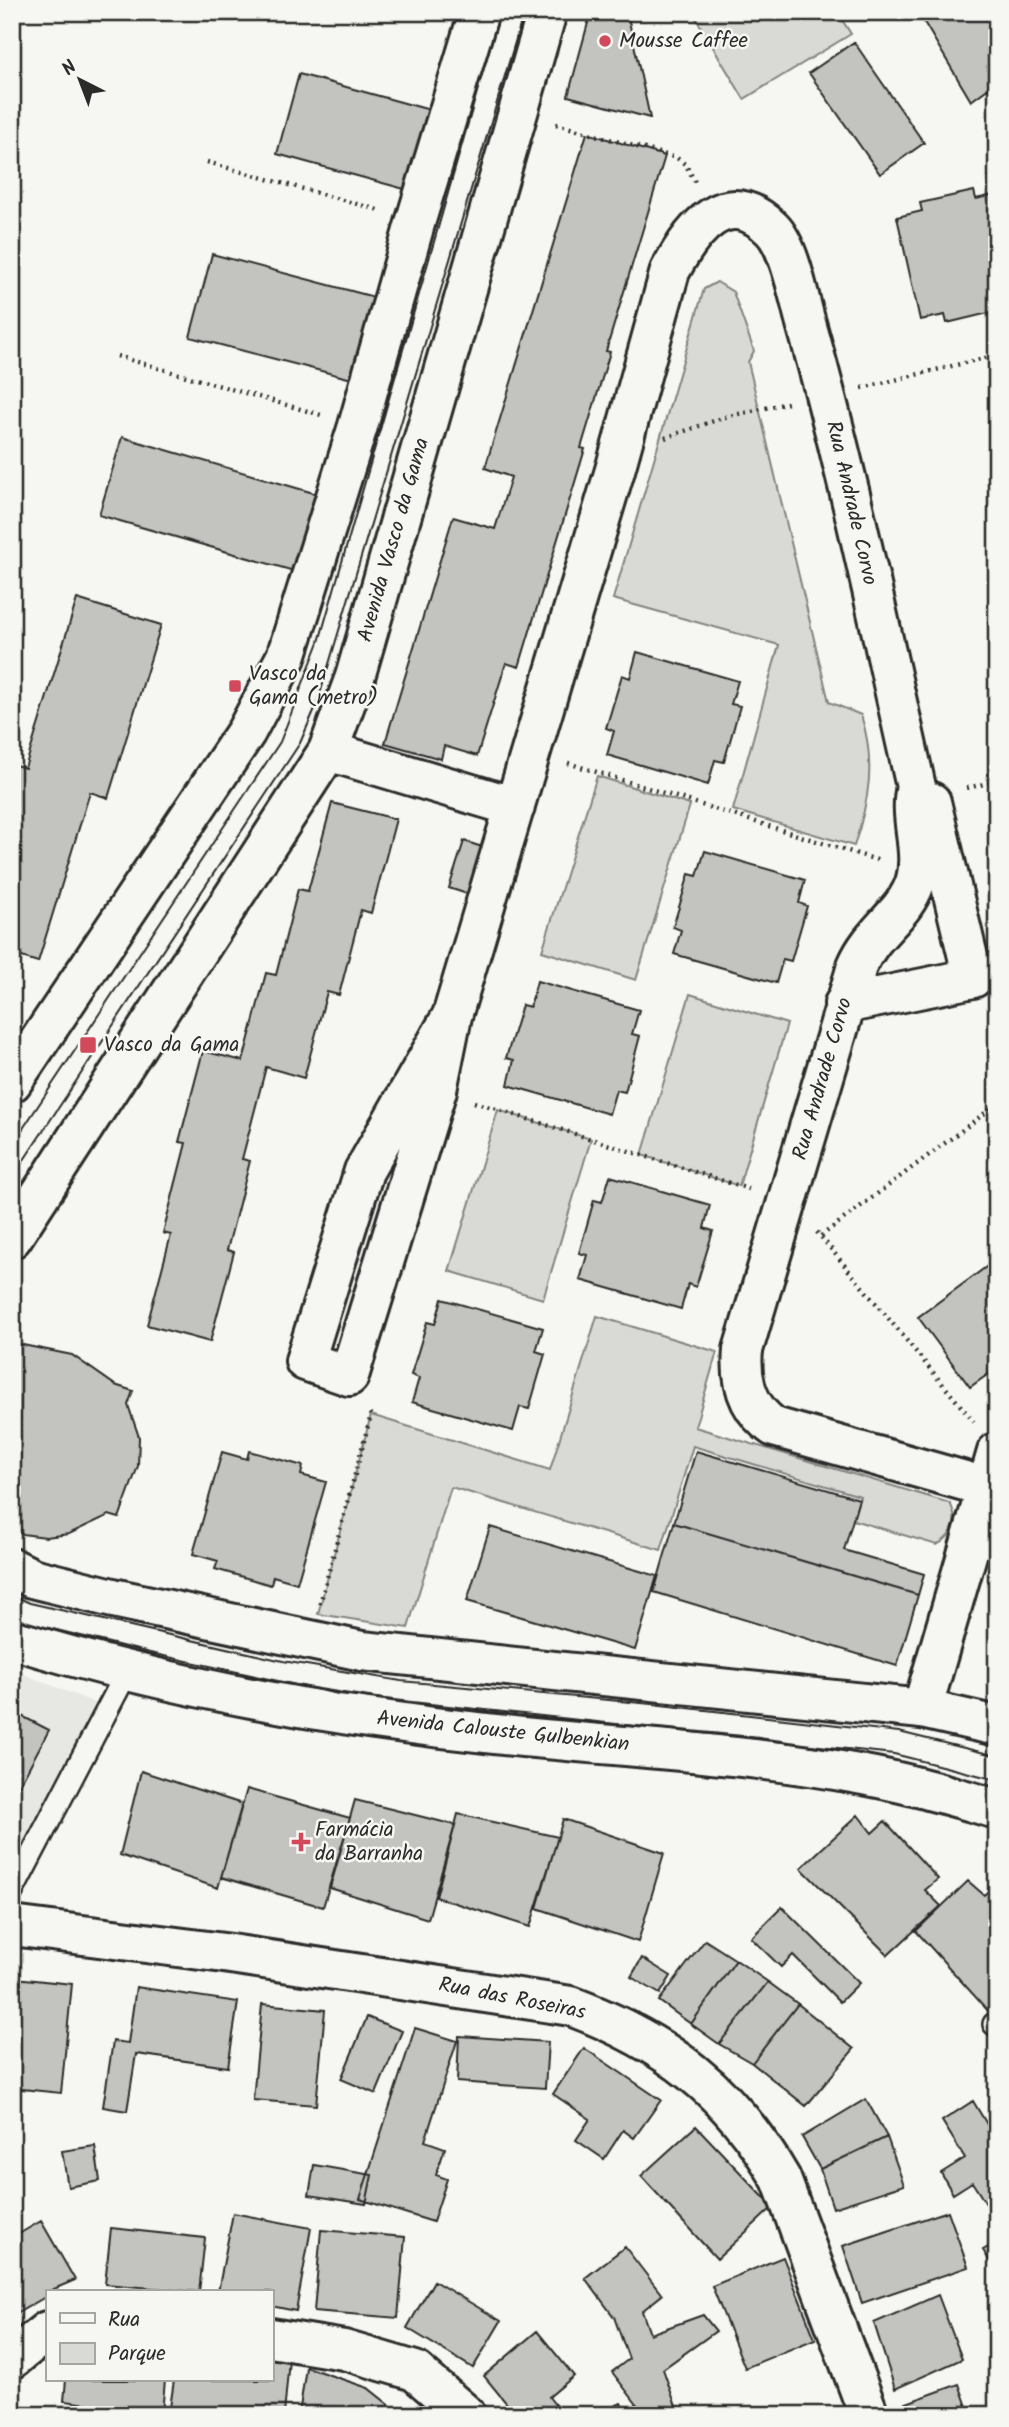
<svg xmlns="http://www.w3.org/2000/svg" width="1009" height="2427" font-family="Kalam,sans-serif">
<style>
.built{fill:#e7e7e3}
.green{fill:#d9d9d5;stroke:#828280;stroke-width:2}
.building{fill:#c3c3c0;stroke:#2b2b2b;stroke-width:2}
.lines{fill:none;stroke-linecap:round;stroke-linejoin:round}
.lane-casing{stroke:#2b2b2b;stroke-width:26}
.street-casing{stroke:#2b2b2b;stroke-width:44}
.secondary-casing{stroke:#2b2b2b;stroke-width:44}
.path{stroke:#2b2b2b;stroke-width:4.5;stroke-dasharray:2 5;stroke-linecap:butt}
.lane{stroke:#f6f6f2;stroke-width:21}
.street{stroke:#f6f6f2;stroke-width:38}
.secondary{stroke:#f6f6f2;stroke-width:38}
.tram{stroke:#2b2b2b;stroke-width:2}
.poi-dot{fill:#d1495b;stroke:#f6f6f2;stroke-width:2.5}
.labels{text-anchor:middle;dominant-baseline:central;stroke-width:5;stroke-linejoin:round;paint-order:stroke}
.poi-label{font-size:21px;fill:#2b2b2b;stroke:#f6f6f2;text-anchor:start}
.street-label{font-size:21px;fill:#2b2b2b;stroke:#f6f6f2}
</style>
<rect width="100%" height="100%" fill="#f6f6f2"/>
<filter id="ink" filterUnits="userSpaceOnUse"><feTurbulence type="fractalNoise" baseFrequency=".0143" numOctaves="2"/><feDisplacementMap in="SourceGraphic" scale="14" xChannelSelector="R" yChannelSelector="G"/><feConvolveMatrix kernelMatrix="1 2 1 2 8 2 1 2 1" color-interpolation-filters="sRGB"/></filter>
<g filter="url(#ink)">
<path class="built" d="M 12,1669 L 97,1704 L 12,1867 Z"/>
<path class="green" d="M 692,12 L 837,12 L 851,34 L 744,99 Z
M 717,282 L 733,292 L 754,351 L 748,362 L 829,702 L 861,715 C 876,762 869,801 854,846 L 733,810 L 779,645 L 613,599 L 704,289 Z
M 597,776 L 690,805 L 636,980 L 542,951 Z
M 690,994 L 787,1024 L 739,1186 L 642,1155 Z
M 498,1110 L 591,1139 L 543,1299 L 449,1271 Z
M 597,1316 L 717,1352 L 695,1427 L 950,1503 C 959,1521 954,1535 937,1545 L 853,1520 L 860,1496 L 693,1446 L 661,1550 L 451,1487 L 408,1628 L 318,1614 L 371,1415 L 550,1470 Z"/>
<path class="building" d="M 591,12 L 627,12 L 650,118 L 568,96 Z
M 918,12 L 982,12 L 997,36 L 997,82 L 971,101 Z
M 854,42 L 924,143 L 880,174 L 809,73 Z
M 299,74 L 430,110 L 408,190 L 277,154 Z
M 587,133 L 665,156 L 606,351 L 610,352 L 581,448 L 585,449 L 519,667 L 506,663 L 477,756 L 444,746 L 441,759 L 385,743 L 453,517 L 495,529 L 511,477 L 485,468 Z
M 974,191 L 976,199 L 997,194 L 997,311 L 947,323 L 945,315 L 920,320 L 897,217 L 922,211 L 920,203 Z
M 212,254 L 374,297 L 352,379 L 190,337 Z
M 122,437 L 317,494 L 294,571 L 99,515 Z
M 77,599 L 161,625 L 108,798 L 90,792 L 38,962 L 12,954 L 12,764 L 25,768 Z
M 997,620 L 997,659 L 988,622 Z
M 637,652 L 738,681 L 731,704 L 740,706 L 724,762 L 715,760 L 708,785 L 607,755 L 614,731 L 606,728 L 622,675 L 630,678 Z
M 332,803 L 396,819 L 371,913 L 361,910 L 339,995 L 327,992 L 304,1078 L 266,1067 L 242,1159 L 250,1161 L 227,1250 L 234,1252 L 210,1342 L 147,1325 L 171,1235 L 163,1233 L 186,1143 L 179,1142 L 203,1051 L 243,1061 L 266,973 L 276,975 L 298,889 L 308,891 Z
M 464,841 L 491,850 L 476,897 L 449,888 Z
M 705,851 L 805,880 L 799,903 L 807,906 L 791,961 L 783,959 L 776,983 L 674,954 L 681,930 L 673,927 L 689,874 L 697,876 Z
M 537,981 L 639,1010 L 632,1034 L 640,1036 L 625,1092 L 616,1090 L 609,1114 L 508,1085 L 514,1060 L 506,1058 L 522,1005 L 530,1007 Z
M 610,1176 L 710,1205 L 704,1228 L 713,1231 L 696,1287 L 688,1284 L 681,1309 L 580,1280 L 587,1255 L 579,1253 L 594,1200 L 602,1202 Z
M 997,1259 L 997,1368 L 970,1387 L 918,1317 Z
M 442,1299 L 543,1328 L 536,1351 L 545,1354 L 529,1409 L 520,1407 L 513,1431 L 412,1402 L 419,1378 L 411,1375 L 427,1322 L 435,1324 Z
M 13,1343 L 72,1355 L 115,1385 L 133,1391 L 128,1405 L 139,1437 L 138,1466 L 119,1518 L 109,1515 L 69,1534 L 46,1537 L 22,1534 L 12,1529 Z
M 249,1451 L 303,1466 L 301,1475 L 326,1482 L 297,1583 L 273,1576 L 271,1585 L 215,1569 L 218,1561 L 193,1554 L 222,1452 L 247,1459 Z
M 696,1451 L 859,1499 L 844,1550 L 924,1574 L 918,1595 L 674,1523 Z
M 674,1523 L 918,1595 L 897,1666 L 654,1592 Z
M 490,1527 L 657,1576 L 635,1650 L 467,1601 Z
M 12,1711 L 49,1730 L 12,1799 Z
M 141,1771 L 242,1804 L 218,1888 L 120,1855 Z
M 247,1789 L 350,1818 L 323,1907 L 221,1877 Z
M 355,1800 L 455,1825 L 428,1919 L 330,1888 Z
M 458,1814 L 558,1837 L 530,1927 L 436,1897 Z
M 858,1815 L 872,1833 L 885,1821 L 938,1879 L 925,1890 L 941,1906 L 888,1955 L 801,1868 Z
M 563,1819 L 664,1853 L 638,1942 L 537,1908 Z
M 968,1881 L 984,1895 L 994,1886 L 997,1890 L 997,2006 L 989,2012 L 916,1931 Z
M 782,1907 L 859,1983 L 840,2002 L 793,1955 L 781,1967 L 751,1938 Z
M 705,1940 L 736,1960 L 691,2024 L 659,2001 Z
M 642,1958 L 671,1976 L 660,1994 L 631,1977 Z
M 736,1960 L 768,1982 L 719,2044 L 691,2024 Z
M 15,1978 L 72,1984 L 61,2093 L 12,2088 Z
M 768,1982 L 798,2004 L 752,2063 L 719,2044 Z
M 136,1987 L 238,2002 L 228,2067 L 136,2054 L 127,2111 L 103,2107 L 113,2041 L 128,2043 Z
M 262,2004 L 325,2010 L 316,2105 L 253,2100 Z
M 798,2004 L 854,2049 L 806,2106 L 752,2063 Z
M 367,2017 L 402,2031 L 376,2094 L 341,2079 Z
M 415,2028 L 457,2041 L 425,2141 L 445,2148 L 436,2175 L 447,2179 L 433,2222 L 360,2199 Z
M 459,2036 L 548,2042 L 545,2088 L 457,2082 Z
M 584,2048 L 661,2100 L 634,2138 L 623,2130 L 604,2159 L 576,2140 L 590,2119 L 553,2094 Z
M 866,2099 L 887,2137 L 820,2169 L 802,2137 Z
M 973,2101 L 997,2141 L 997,2209 L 992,2213 L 972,2182 L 953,2194 L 941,2173 L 965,2158 L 942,2121 Z
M 696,2126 L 773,2207 L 717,2259 L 641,2176 Z
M 887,2137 L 904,2185 L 833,2208 L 820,2169 Z
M 95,2146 L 100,2181 L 68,2187 L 62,2151 Z
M 314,2165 L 372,2175 L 366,2204 L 309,2195 Z
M 948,2211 L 968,2267 L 862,2303 L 843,2246 Z
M 233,2213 L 311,2228 L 296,2311 L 271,2306 L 271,2292 L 218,2292 Z
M 41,2221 L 75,2280 L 47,2292 L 47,2296 L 12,2316 L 12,2238 Z
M 111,2228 L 205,2238 L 199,2292 L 105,2284 Z
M 321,2230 L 405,2237 L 398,2318 L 314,2311 Z
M 997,2242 L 997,2273 L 983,2250 Z
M 625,2247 L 662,2295 L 642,2311 L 650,2334 L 703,2315 L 716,2331 L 663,2369 L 679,2415 L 645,2415 L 612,2372 L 629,2359 L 614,2317 L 585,2278 Z
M 783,2257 L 815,2339 L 745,2368 L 712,2286 Z
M 434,2281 L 501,2321 L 473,2368 L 407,2328 Z
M 938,2295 L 962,2359 L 895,2389 L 874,2323 Z
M 537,2331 L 574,2376 L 549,2397 L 559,2410 L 553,2415 L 516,2415 L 484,2376 Z
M 271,2356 L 289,2359 L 284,2415 L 169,2415 L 174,2380 L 271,2380 Z
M 306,2367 L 368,2388 L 402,2415 L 299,2415 Z
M 66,2380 L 165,2380 L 162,2413 L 64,2401 Z
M 959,2384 L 970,2415 L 891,2415 L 890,2409 Z
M 621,2403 L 626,2415 L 595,2415 Z"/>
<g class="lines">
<g class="lane-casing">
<path id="lane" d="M 12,1892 L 128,1670
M 994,2024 L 997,2026"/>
</g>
<g class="street-casing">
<path id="street" d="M 328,751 L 515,807
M 844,1004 L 973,978 L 931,802
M 452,1016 L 615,470 L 670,271 C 692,230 726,183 772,229 C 790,247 799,299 806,323 C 849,476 881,632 916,787 C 908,818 925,852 915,883 C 904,915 872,931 857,966 L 743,1350 C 740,1382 748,1409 774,1427 L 986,1487
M 452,1016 L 437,1090 L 349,1376 L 305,1361 L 364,1171 Z
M 922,1709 L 997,1452
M 12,1926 L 224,1953 L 571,2006 C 666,2042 730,2090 781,2179 L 869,2415
M 271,2338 L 344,2350 L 415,2371 L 466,2415
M 12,2359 L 47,2331"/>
</g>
<g class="secondary-casing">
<path id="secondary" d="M 12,1082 L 246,732 L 286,657 L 358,426 L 416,220 L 479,12
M 12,1238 L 328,751 L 355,677 L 547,12
M 12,1568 L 32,1578 L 113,1598 L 362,1651 L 922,1709 L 997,1726
M 12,1639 C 169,1687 333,1717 495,1734 C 616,1747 739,1752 858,1774 C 905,1782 951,1796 997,1809"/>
</g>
<path class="path" d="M 556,124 L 677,158 L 686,165 L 695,182
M 207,162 L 378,210
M 117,356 L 321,415
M 862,388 L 997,355
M 665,438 L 725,417 L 788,403
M 568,763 L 880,861
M 967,788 L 997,781
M 474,1102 L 749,1189
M 817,1232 L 974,1422
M 821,1236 L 997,1104
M 320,1604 L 371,1415 L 368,1410"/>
<use href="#lane" class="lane"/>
<use href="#street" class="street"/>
<use href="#secondary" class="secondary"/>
<path class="tram" d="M 12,1145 L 280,742 L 319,642 L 500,12
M 12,1178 L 300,743 L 317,704 L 524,12
M 12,1595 L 30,1603 L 283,1661 L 401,1681 L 652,1704 L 899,1732 L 997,1756
M 12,1619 L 150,1653 L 338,1694 L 894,1754 L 997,1780"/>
</g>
</g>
<g class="poi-dot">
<circle cx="605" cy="41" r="7"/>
<rect x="228" y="679" width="14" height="14" rx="3.5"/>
<rect x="79" y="1036" width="18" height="18" rx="3.5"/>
<path d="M297.5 1831.5h7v7h7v7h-7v7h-7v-7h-7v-7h7z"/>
</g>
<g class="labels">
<g class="poi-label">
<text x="619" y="41">Mousse Caffee</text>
<text x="249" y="674">Vasco da<tspan x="249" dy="24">Gama (metro)</tspan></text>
<text x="104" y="1045">Vasco da Gama</text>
<text x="315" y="1830">Farmácia<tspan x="315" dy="24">da Barranha</tspan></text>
</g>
<g class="street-label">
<text transform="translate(851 503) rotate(77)">Rua Andrade Corvo</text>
<text transform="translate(394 540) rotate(-74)">Avenida Vasco da Gama</text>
<text transform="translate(823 1079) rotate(-74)">Rua Andrade Corvo</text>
<text transform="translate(503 1732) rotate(6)">Avenida Calouste Gulbenkian</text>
<text transform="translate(512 1999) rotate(11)">Rua das Roseiras</text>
</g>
</g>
<rect width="1009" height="2427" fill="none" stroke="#f6f6f2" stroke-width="42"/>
<rect x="21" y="21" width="967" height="2385" fill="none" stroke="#2b2b2b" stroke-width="2.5" filter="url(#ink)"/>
<rect x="46" y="2290" width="228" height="91" fill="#f6f6f2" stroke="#a5a5a2" stroke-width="2"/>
<rect x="60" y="2313" width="35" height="10" fill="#f6f6f2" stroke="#a5a5a2" stroke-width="2"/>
<text x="108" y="2326" font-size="21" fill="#2b2b2b">Rua</text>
<rect x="60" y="2343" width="35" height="21" fill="#d9d9d5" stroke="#a5a5a2" stroke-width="2"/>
<text x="108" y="2360" font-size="21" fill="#2b2b2b">Parque</text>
<g transform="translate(80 80) rotate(318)" stroke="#f6f6f2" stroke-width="5" paint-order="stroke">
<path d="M0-5L12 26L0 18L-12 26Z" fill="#2b2b2b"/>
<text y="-10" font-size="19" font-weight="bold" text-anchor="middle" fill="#2b2b2b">N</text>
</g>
</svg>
